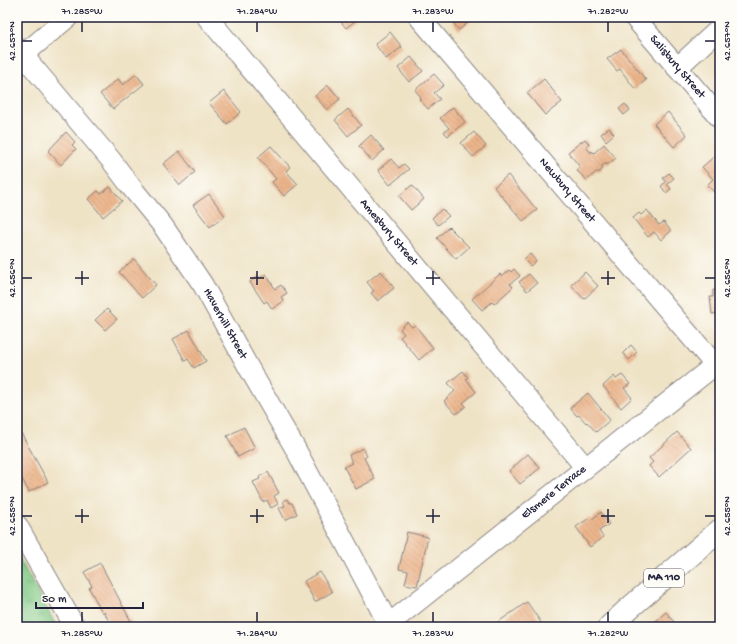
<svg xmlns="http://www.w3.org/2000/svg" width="737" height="644" font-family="'Gochi Hand',sans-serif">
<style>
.grass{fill:url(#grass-tufts);stroke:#52755f}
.building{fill:url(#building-back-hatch)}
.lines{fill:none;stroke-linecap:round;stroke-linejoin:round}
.minor-casing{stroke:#888280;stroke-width:22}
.major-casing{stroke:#888280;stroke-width:24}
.minor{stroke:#fff;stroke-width:20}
.major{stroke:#fff;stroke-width:22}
.ticks{fill:none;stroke:#22223b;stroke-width:1.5}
.labels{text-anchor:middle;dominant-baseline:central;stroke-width:3;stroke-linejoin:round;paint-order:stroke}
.shield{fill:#fdfcf7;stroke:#646373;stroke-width:1}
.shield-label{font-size:11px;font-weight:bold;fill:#22223b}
.street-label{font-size:12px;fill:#22223b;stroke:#fdfcf7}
.neatline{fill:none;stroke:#22223b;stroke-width:1.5}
.ticks-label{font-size:10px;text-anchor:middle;fill:#22223b}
</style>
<defs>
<pattern id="grass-tufts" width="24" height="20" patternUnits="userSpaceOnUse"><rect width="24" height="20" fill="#81c883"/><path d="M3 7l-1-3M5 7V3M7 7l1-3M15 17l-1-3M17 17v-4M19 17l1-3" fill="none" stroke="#69a26c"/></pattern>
<pattern id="building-back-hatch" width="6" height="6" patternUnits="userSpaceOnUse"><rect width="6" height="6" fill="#ecb58b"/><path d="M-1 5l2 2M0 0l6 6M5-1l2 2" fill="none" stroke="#ca9b79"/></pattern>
</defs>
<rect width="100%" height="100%" fill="#fdfcf7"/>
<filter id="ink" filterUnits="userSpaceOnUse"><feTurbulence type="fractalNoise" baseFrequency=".025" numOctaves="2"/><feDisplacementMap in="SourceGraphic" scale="8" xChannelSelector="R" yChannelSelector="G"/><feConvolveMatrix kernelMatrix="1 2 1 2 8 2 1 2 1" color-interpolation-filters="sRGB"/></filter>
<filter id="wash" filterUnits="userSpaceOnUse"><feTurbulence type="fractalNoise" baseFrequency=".012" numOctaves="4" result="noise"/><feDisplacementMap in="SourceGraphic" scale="16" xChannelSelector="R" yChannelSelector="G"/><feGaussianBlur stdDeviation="0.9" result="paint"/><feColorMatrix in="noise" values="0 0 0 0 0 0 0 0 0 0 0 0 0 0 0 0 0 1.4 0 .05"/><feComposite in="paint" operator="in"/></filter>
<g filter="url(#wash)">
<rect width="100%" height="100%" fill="#efe3c6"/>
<path class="grass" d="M 19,558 L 57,627 L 17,627 L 17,559 Z"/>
<g id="blocks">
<path class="building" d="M 337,17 L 360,17 L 346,28 Z
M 457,17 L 480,17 L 477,19 L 475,17 L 459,30 L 452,21 Z
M 390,32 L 402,47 L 386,59 L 375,44 Z
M 621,49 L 646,80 L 635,89 L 620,69 L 617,71 L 607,59 Z
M 411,57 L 423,71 L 409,82 L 398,68 Z
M 136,74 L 144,84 L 113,109 L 100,94 L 118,79 L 123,85 Z
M 434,74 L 444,85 L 434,93 L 440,99 L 428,109 L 419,99 L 421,97 L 415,90 Z
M 544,79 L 562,102 L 545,115 L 527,93 Z
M 328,85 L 340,99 L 327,110 L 315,96 Z
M 224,91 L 241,112 L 227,124 L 209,103 Z
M 625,104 L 630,110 L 624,115 L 619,109 Z
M 453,107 L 465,122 L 448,136 L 444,132 L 449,128 L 440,118 Z
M 348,109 L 361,125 L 348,136 L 335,120 Z
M 668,112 L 687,135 L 674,147 L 654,124 Z
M 609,128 L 614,134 L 606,141 L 601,134 Z
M 66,132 L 75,142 L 72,145 L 76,149 L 61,165 L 48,151 Z
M 474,132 L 486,146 L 473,157 L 461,143 Z
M 371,135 L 384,150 L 372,161 L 359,146 Z
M 585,139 L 589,144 L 586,147 L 591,153 L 592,151 L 594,153 L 604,144 L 616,158 L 607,165 L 606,163 L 602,166 L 602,170 L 600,172 L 596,172 L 587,180 L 577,171 L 580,167 L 568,152 Z
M 271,146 L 290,167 L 286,171 L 298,184 L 284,196 L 272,182 L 276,179 L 258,157 Z
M 179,151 L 195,172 L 180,185 L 163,164 Z
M 716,155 L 720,160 L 720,186 L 714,192 L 707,185 L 713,179 L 702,167 Z
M 391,159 L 399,168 L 404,164 L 409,169 L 390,185 L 378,170 Z
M 669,173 L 674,178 L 667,184 L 671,189 L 666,193 L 661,186 L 666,182 L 663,178 Z
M 508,175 L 537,210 L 523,221 L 494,187 Z
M 412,185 L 424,199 L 411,210 L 399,196 Z
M 110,187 L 122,201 L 103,217 L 88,199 L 98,191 L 101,194 Z
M 209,194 L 225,216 L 210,227 L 193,205 Z
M 442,209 L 449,216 L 438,225 L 432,218 Z
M 647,210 L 659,225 L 664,222 L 671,231 L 661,240 L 654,232 L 648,237 L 633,218 L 639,213 L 641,215 Z
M 449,227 L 469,247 L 456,259 L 437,238 Z
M 530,254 L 536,261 L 530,266 L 524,259 Z
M 134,259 L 156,285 L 142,298 L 119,272 Z
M 514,269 L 520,276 L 510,284 L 513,287 L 494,304 L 492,302 L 482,310 L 472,299 L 500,274 L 502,276 L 509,270 L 511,272 Z
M 381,271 L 394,288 L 378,301 L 371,293 L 374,291 L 367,282 Z
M 585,272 L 598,286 L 584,299 L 571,285 Z
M 266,274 L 275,289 L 281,285 L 287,293 L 281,297 L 284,301 L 272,309 L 267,301 L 264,303 L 250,282 L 258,276 L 260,278 Z
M 529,274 L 537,283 L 527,291 L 519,282 Z
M 713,290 L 718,290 L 718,295 L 720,295 L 720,313 L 712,314 L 710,297 L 713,297 Z
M 107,309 L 117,319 L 105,330 L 95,320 Z
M 407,322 L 412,327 L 415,325 L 433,348 L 419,360 L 400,337 L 404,334 L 400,329 Z
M 189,330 L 206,361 L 194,368 L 188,359 L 185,361 L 173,339 Z
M 631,345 L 637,352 L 629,360 L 623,353 Z
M 463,371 L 468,377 L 466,379 L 476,392 L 463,403 L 466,406 L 456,414 L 444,401 L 455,391 L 448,383 Z
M 622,375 L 630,384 L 624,388 L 632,398 L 621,408 L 603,386 L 614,376 L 616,379 Z
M 588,393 L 610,420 L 596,432 L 587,422 L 586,423 L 579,415 L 577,416 L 570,408 Z
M 244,427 L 255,448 L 238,457 L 227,436 Z
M 20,431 L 48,482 L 29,492 L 17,469 L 17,433 Z
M 677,432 L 691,448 L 659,477 L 649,466 L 653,462 L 649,458 Z
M 363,448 L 367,456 L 364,458 L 375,479 L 356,489 L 344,467 L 352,463 L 349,455 Z
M 528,454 L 540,468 L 520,484 L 509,471 Z
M 268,472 L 279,493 L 274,496 L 278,504 L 271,508 L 267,500 L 263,502 L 253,482 L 260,479 L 259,477 Z
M 287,499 L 290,503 L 292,503 L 297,514 L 285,520 L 279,508 L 285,506 L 283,501 Z
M 601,512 L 609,524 L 599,531 L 603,537 L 590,547 L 576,527 L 589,518 L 591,520 Z
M 407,532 L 428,537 L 417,586 L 405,584 L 408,571 L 399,569 Z
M 100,563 L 134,627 L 112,627 L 104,612 L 102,612 L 89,588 L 92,586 L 84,572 Z
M 320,572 L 332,592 L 315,602 L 304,581 Z
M 527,602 L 544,627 L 491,627 Z
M 666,612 L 674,622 L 668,627 L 649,627 Z"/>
</g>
</g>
<g filter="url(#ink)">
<use href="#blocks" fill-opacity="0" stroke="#888280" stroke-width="1"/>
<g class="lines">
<g class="minor-casing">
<g id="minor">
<path id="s1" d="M 207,17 L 585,467"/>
<path id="s2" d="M 419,17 L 715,365"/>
<path id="s3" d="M 634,17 L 720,118"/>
<path id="s4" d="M 17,48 L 111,160 L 132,188 L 163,226 L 203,285 L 250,370 L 295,448 L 390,627"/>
<path d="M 23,55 L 68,17"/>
<path d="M 677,68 L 720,28"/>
<path d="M 17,525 L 75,627"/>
<path id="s5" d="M 389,624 L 720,361"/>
</g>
</g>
<g class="major-casing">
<path id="major" d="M 609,627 L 626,611 L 720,530"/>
</g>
<use href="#minor" class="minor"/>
<use href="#major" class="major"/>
</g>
</g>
<path class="ticks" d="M 82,22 L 82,32M 257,22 L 257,32M 433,22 L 433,32M 608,22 L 608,32M 22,41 L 32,41M 705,41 L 715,41M 82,271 L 82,285M 257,271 L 257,285M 433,271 L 433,285M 608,271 L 608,285M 22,278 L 32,278M 75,278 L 89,278M 250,278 L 264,278M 426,278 L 440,278M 601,278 L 615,278M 705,278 L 715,278M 82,509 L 82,523M 257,509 L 257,523M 433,509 L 433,523M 608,509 L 608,523M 22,516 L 32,516M 75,516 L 89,516M 250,516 L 264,516M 426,516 L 440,516M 601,516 L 615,516M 705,516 L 715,516M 82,612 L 82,622M 257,612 L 257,622M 433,612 L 433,622M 608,612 L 608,622"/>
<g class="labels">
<rect class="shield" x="644" y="569" width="40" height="18" rx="3"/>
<g class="shield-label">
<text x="664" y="578">MA 110</text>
</g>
<g class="street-label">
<text stroke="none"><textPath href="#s3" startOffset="66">Salisbury Street</textPath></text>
<text stroke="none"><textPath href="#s2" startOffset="228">Newbury Street</textPath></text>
<text stroke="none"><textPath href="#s1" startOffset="282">Amesbury Street</textPath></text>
<text stroke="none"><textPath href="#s4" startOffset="346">Haverhill Street</textPath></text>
<text stroke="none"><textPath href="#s5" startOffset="211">Elsmere Terrace</textPath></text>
</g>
</g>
<rect width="737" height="644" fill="none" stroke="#fdfcf7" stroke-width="44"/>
<path d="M36 602v6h107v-6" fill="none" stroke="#22223b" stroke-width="2"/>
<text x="42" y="602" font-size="12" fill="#22223b" stroke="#fdfcf7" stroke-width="3" paint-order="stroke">50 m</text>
<rect x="22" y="22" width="693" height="600" class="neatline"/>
<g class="ticks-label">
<text x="82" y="14">71.285°W</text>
<text x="257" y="14">71.284°W</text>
<text x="433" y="14">71.283°W</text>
<text x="608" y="14">71.282°W</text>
<text transform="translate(11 41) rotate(-90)" y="4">42.657°N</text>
<text transform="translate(726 41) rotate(-90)" y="4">42.657°N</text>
<text transform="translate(11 278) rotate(-90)" y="4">42.656°N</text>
<text transform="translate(726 278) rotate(-90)" y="4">42.656°N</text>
<text transform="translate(11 516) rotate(-90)" y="4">42.655°N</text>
<text transform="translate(726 516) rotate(-90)" y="4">42.655°N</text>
<text x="82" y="636">71.285°W</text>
<text x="257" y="636">71.284°W</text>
<text x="433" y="636">71.283°W</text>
<text x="608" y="636">71.282°W</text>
</g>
</svg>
